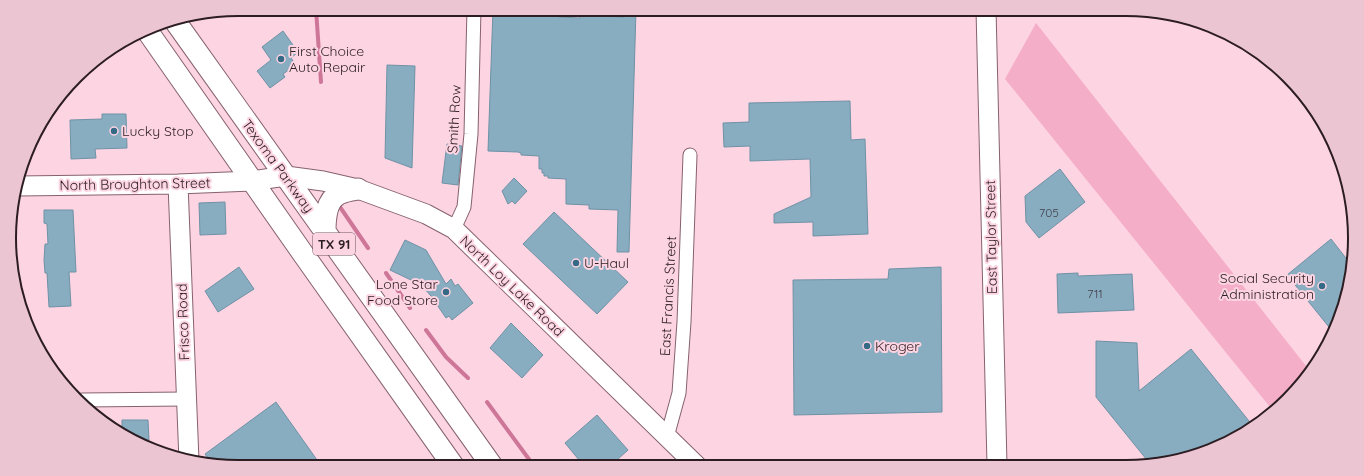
<svg xmlns="http://www.w3.org/2000/svg" width="1364" height="476" font-family="Quicksand,sans-serif">
<style>
.green{fill:#f5aec7}
.lines{fill:none;stroke-linecap:round;stroke-linejoin:round}
.stream{stroke:#ce7698;stroke-width:4}
.building{fill:#88acc0;stroke:#6f92a6}
.street-casing{stroke:#86626e;stroke-width:15}
.secondary-casing{stroke:#86626e;stroke-width:21}
.primary-casing{stroke:#86626e;stroke-width:23}
.street{stroke:#fff;stroke-width:13}
.secondary{stroke:#fff;stroke-width:19}
.primary{stroke:#fff;stroke-width:21}
.poi-dot{fill:#346a86;stroke:#fdd4e2;stroke-width:1.5}
.labels{text-anchor:middle;dominant-baseline:central;stroke-width:4;stroke-linejoin:round;paint-order:stroke}
.number-label{font-size:12px;fill:#43414a}
.shield{fill:#fdd4e2;stroke:#6b545c;stroke-width:1}
.shield-label{font-size:13px;font-weight:bold;fill:#2c1d22}
.poi-label{font-size:14px;fill:#2c1d22;stroke:#fdd4e2;text-anchor:start}
.street-label{font-size:14px;fill:#2c1d22;stroke:#fdd4e2}
.rim{fill:none;stroke:#2c1d22;stroke-width:2}
</style>
<rect width="100%" height="100%" fill="#fdd4e2"/>
<path class="green" d="M 1036,23 L 1310,371 L 1277,410 L 1274,412 L 1005,79 Z"/>
<g class="lines">
<path class="stream" d="M 316,9 L 321,82
M 340,207 L 368,248
M 386,273 L 410,308
M 426,330 L 446,357 L 468,378
M 487,402 L 531,462"/>
</g>
<path class="building" d="M 493,9 L 559,9 L 559,17 L 580,18 L 580,15 L 624,17 L 624,9 L 636,9 L 629,252 L 617,252 L 618,210 L 589,209 L 589,205 L 566,204 L 566,179 L 548,178 L 548,176 L 544,176 L 544,173 L 542,173 L 542,169 L 539,169 L 539,156 L 521,155 L 521,153 L 518,152 L 488,151 Z
M 283,31 L 298,52 L 291,58 L 296,65 L 283,74 L 285,77 L 270,88 L 257,71 L 271,60 L 262,47 Z
M 387,65 L 415,66 L 412,168 L 385,158 Z
M 850,101 L 851,140 L 865,139 L 868,234 L 813,236 L 813,222 L 774,223 L 774,214 L 811,197 L 810,159 L 750,161 L 750,146 L 724,147 L 723,123 L 749,122 L 749,103 Z
M 102,114 L 126,114 L 127,148 L 95,149 L 96,158 L 71,159 L 70,120 L 102,119 Z
M 447,144 L 462,146 L 458,185 L 442,183 Z
M 1060,169 L 1085,202 L 1039,238 L 1026,222 L 1025,196 Z
M 514,178 L 527,191 L 515,204 L 512,201 L 508,204 L 502,191 Z
M 225,202 L 226,234 L 200,235 L 199,203 Z
M 44,210 L 73,210 L 76,272 L 69,272 L 71,306 L 49,307 L 47,273 L 45,273 L 44,260 L 45,244 L 48,244 L 47,224 L 44,223 Z
M 554,212 L 628,282 L 597,314 L 523,244 Z
M 1331,239 L 1349,262 L 1347,297 L 1333,332 L 1287,275 Z
M 405,240 L 426,250 L 446,284 L 451,279 L 455,286 L 458,284 L 473,303 L 452,320 L 449,316 L 446,318 L 431,296 L 418,281 L 411,280 L 390,270 Z
M 239,267 L 254,289 L 218,312 L 205,291 Z
M 941,267 L 942,412 L 794,415 L 793,280 L 888,279 L 889,269 Z
M 1078,273 L 1078,276 L 1132,274 L 1134,310 L 1058,313 L 1057,274 Z
M 511,323 L 543,355 L 522,378 L 490,348 Z
M 1096,341 L 1137,343 L 1139,391 L 1191,349 L 1253,426 L 1227,443 L 1156,465 L 1151,465 L 1096,397 Z
M 276,402 L 322,467 L 238,467 L 212,464 L 205,454 Z
M 597,415 L 628,450 L 618,459 L 624,466 L 584,466 L 565,443 Z
M 122,420 L 148,420 L 149,440 L 137,440 L 122,433 Z"/>
<g class="lines">
<g class="street-casing">
<path id="street" d="M 454,229 L 464,207 L 471,134 L 474,9
M 82,400 L 186,399
M 667,437 L 679,393 L 684,322 L 690,155"/>
</g>
<g class="secondary-casing">
<path id="secondary" d="M 986,9 L 997,465
M 178,184 L 189,461
M 18,186 L 178,184 L 252,181 L 286,176 L 323,181 L 358,189 L 426,214 L 454,229 L 697,466"/>
</g>
<g class="primary-casing">
<path id="primary" d="M 175,21 L 492,466
M 146,29 L 306,258 L 454,467
M 325,231 C 325,219 326,200 339,194 C 344,191 352,190 358,189"/>
</g>
<use href="#street" class="street"/>
<use href="#secondary" class="secondary"/>
<use href="#primary" class="primary"/>
</g>
<g class="poi-dot">
<circle cx="281" cy="59" r="4"/>
<circle cx="114" cy="131" r="4"/>
<circle cx="576" cy="263" r="4"/>
<circle cx="1322" cy="286" r="4"/>
<circle cx="446" cy="292" r="4"/>
<circle cx="867" cy="346" r="4"/>
</g>
<g class="labels">
<g class="number-label">
<text x="1049" y="212">705</text>
<text x="1095" y="293">711</text>
</g>
<rect class="shield" x="313" y="233" width="42" height="22" rx="3"/>
<g class="shield-label">
<text x="334" y="244">TX 91</text>
</g>
<g class="poi-label">
<text x="289" y="51">First Choice<tspan x="289" dy="16">Auto Repair</tspan></text>
<text x="122" y="131">Lucky Stop</text>
<text x="584" y="263">U-Haul</text>
<text x="1314" y="278" text-anchor="end">Social Security<tspan x="1314" dy="16">Administration</tspan></text>
<text x="438" y="284" text-anchor="end">Lone Star<tspan x="438" dy="16">Food Store</tspan></text>
<text x="875" y="346">Kroger</text>
</g>
<g class="street-label">
<text transform="translate(454 119) rotate(-87)">Smith Row</text>
<text transform="translate(278 166) rotate(54)">Texoma Parkway</text>
<text transform="translate(135 184) rotate(-1)">North Broughton Street</text>
<text transform="translate(991 237) rotate(-91)">East Taylor Street</text>
<text transform="translate(512 286) rotate(44)">North Loy Lake Road</text>
<text transform="translate(668 296) rotate(-87)">East Francis Street</text>
<text transform="translate(183 322) rotate(-92)">Frisco Road</text>
</g>
</g>
<path d="M0 0H1364V476H0ZM238 16H1126A222 222 0 0 1 1348 238V238A222 222 0 0 1 1126 460H238A222 222 0 0 1 16 238V238A222 222 0 0 1 238 16Z" fill="#ecc5d3" fill-rule="evenodd"/>
<path class="rim" d="M238 16H1126A222 222 0 0 1 1348 238V238A222 222 0 0 1 1126 460H238A222 222 0 0 1 16 238V238A222 222 0 0 1 238 16Z"/>
</svg>
